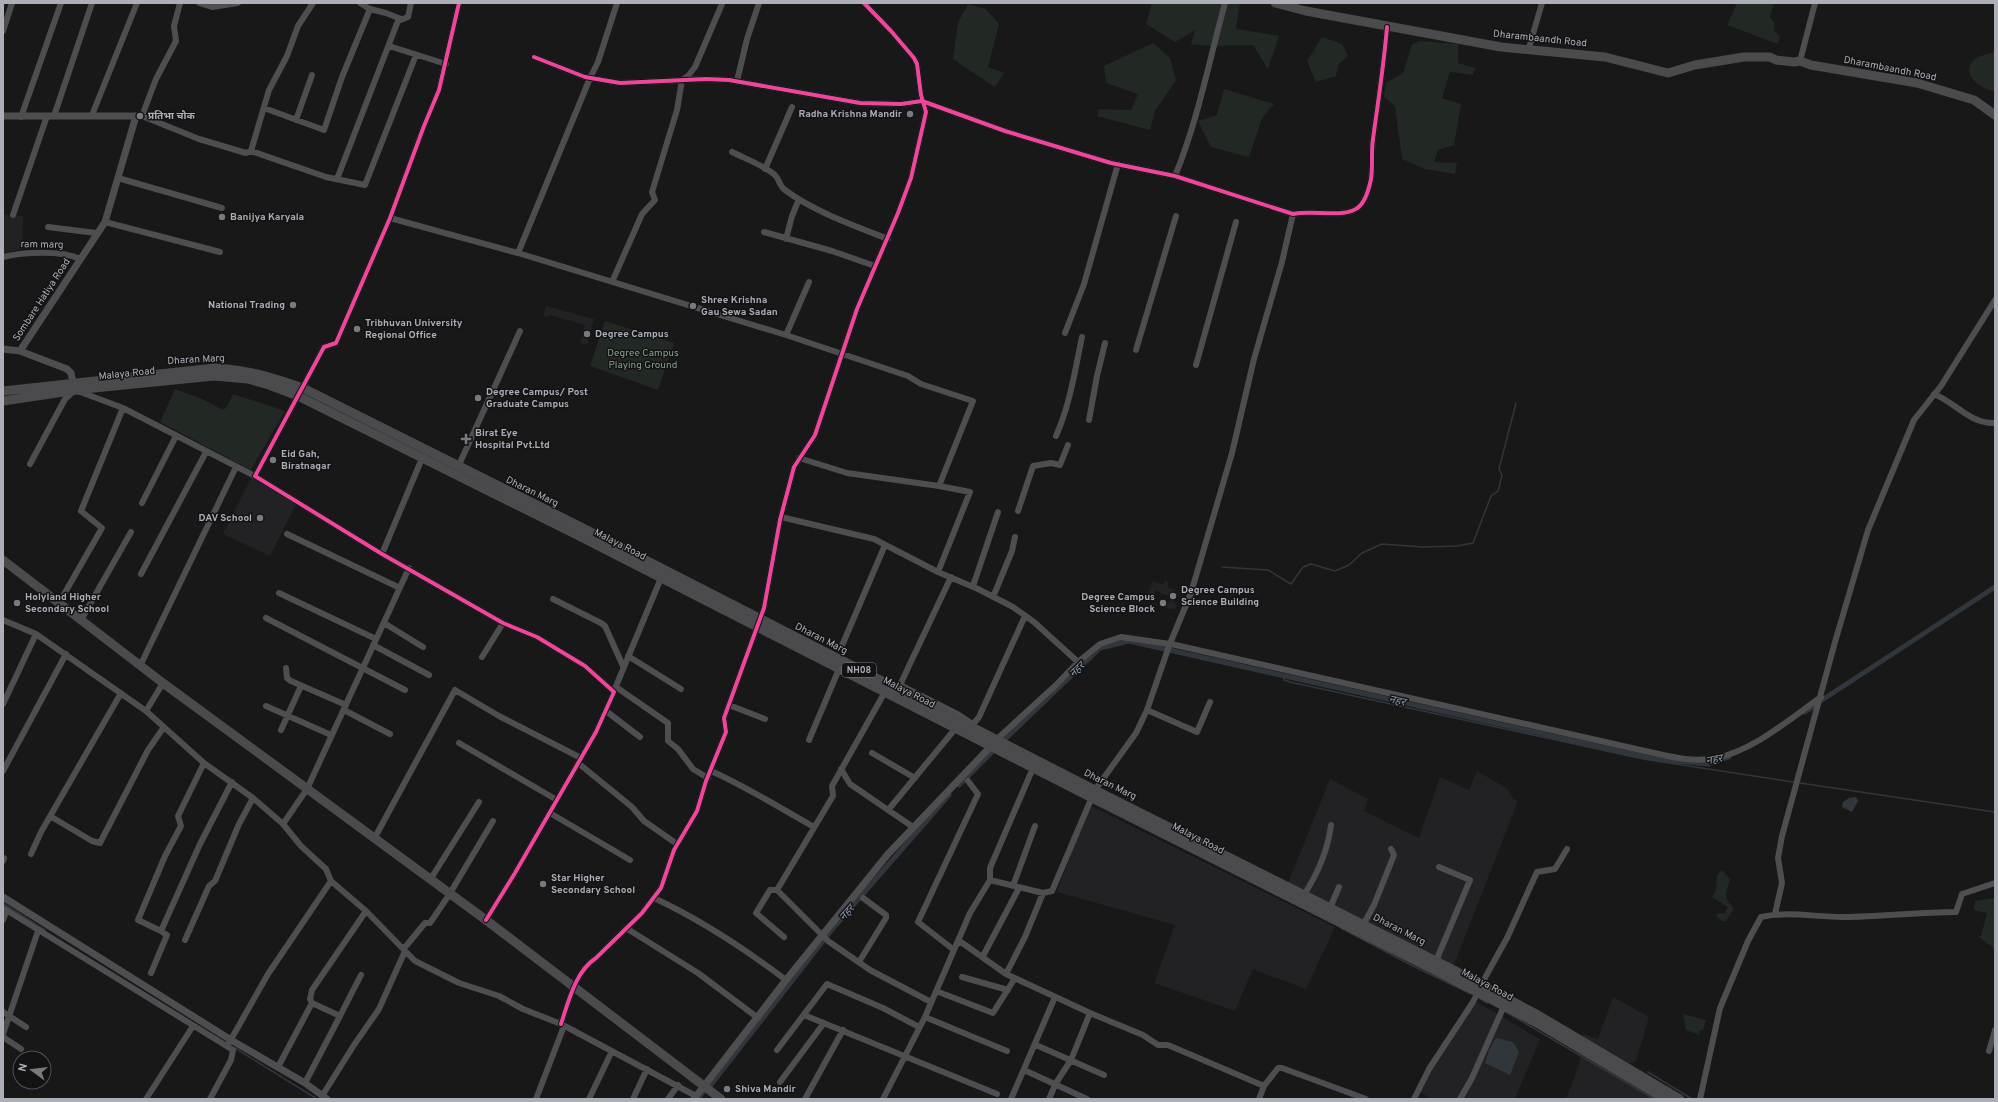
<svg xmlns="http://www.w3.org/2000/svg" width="1998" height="1102" font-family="Overpass,'Noto Sans Devanagari',sans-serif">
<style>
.built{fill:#222224}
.green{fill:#222824}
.water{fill:#31363d}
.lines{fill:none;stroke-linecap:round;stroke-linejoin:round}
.stream{stroke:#31363d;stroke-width:1.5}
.canal{stroke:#31363d;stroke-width:5}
.minor{stroke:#4e4e51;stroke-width:6}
.tertiary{stroke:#4e4e51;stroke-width:7}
.primary{stroke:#4b4b4d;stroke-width:9}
.cycleway-casing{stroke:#131314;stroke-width:6}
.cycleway{stroke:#ed469a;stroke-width:4}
.poi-dot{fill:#787a80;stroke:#131314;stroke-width:1.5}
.labels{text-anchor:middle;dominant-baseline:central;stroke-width:3;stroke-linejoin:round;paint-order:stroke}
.shield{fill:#131314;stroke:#7e8087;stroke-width:1}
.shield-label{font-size:9px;font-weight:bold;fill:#acaeb8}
.street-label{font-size:10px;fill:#acaeb8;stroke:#131314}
.poi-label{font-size:10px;font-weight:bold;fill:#acaeb8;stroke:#131314;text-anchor:start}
.park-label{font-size:10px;fill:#85a08a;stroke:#131314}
.water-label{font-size:11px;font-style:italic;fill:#8798ae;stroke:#131314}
</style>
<rect width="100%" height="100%" fill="#181819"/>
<path class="built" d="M 3,215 L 23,216 L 22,249 L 3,253 Z
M 546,306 L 594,319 L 587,345 L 580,343 L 585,325 L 549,315 L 548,318 L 543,316 Z
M 252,476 L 297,502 L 270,556 L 223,534 Z
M 1165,580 L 1169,582 L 1168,587 L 1175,590 L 1174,593 L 1177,594 L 1174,603 L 1177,605 L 1175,610 L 1162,607 L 1164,601 L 1169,603 L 1171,596 L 1163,594 L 1156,590 L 1153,597 L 1147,595 L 1153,581 L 1163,585 Z
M 1477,771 L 1508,789 L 1513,799 L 1518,801 L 1454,965 L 1288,883 L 1330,779 L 1368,799 L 1364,811 L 1419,838 L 1440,777 L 1469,790 Z
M 1089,805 L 1335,927 L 1306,989 L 1253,969 L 1235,1011 L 1154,983 L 1175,925 L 1057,892 Z
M 1613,997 L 1649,1017 L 1636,1061 L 1629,1064 L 1582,1040 L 1583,1034 L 1598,1039 Z
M 1475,1001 L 1540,1039 L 1515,1099 L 1433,1099 L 1419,1092 L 1430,1069 Z
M 1582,1044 L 1665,1099 L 1566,1099 L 1579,1065 Z"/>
<path class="green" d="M 1152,3 L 1240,3 L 1236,29 L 1279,36 L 1268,69 L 1253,45 L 1210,46 L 1191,44 L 1195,30 L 1175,42 L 1146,24 Z
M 1737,3 L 1774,3 L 1770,16 L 1775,25 L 1774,30 L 1780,37 L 1778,44 L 1727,25 Z
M 968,4 L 986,9 L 999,24 L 988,67 L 1004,73 L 995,87 L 953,59 L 958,22 Z
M 1322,37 L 1342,44 L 1348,56 L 1338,65 L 1336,76 L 1316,82 L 1307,61 Z
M 1420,41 L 1458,44 L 1458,63 L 1475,68 L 1473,75 L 1450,72 L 1442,98 L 1461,104 L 1454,145 L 1438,150 L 1434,162 L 1457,163 L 1455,174 L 1425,169 L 1402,159 L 1395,106 L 1384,97 L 1386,83 L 1403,73 L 1412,44 Z
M 1153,43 L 1170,58 L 1176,80 L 1155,111 L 1150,130 L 1097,116 L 1099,109 L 1131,110 L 1138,94 L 1106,83 L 1104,66 Z
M 1995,52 L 1995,91 C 1983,90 1961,76 1972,62 C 1976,56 1988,54 1995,52 Z
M 1224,89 L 1274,104 L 1262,118 L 1249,157 L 1211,147 L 1198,121 L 1217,115 Z
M 605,321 L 674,343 L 658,390 L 590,366 Z
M 175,389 L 200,398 L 223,410 L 227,407 L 233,394 L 285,411 L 251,470 L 160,422 Z
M 1722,870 L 1730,879 C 1726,896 1722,894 1734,909 L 1725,922 L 1720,920 L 1716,914 L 1725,913 L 1728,907 L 1712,897 L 1716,891 L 1717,875 Z
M 1995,898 L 1995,949 L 1978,936 L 1981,936 L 1987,913 L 1974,910 L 1975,901 Z
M 1683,1014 L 1706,1020 L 1703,1030 L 1700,1030 L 1699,1035 L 1686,1030 Z"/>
<path class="water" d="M 1856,797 L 1858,801 L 1852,812 L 1842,807 L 1843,802 L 1849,798 Z
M 1496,1038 L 1513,1042 L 1519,1052 L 1510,1075 L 1485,1063 L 1489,1050 Z"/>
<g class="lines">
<path class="stream" d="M 1222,567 L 1268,570 L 1291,584 L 1303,567 L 1311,564 L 1335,571 L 1349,565 L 1362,553 L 1382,544 L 1423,547 L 1457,546 L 1473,543 L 1491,496 L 1498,491 L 1502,475 L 1499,469 L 1516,403
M 1284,675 L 1284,680 L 1290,682 L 1643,759 L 1793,782
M 1800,783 L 1995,812
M 3,903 L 45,930
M 1341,928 L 1409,964 L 1471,994
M 1479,998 L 1487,1003
M 1506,1012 L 1654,1099
M 235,1048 L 317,1099
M 1648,1072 L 1692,1099
M 700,1099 L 706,1091"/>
<path class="canal" d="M 1822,700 L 1995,587
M 1804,712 L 1816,705
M 1001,743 L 1100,648 L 1129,641 L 1655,759 L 1709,764 L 1729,757
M 959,785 L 995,749
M 710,1086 L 834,927 L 949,795"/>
<path class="minor" d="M 199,3 L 212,7 L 238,3
M 360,3 L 370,9
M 459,3 L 439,90 L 424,126 L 390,218 L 336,343 L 324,347 L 255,476 L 382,554 L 503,623 L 537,637 L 585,666 L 614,692 L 596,732 L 515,873 L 486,920
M 3,31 L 12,3
M 389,46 L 446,64
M 1528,51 L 1542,3
M 534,57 L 585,77 L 620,83 L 706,79 L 729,80 L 860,103 L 901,104 L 922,101 L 1005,131 L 1111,163 L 1175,176 L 1293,214 C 1310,210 1340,217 1354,210 C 1364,206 1369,189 1371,179 C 1373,166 1371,152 1373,139 C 1378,102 1384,64 1387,27
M 1800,61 L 1815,3
M 737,81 L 747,39 L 759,3
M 264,108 L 324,130 L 342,77 L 370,9 L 386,13 L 401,19
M 92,115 L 137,3
M 54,116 L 92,3
M 136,116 L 142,116 L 199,139 L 246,153 L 251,151 L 326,177 L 365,185 L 416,55
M 142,116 L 156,79 L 176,41 L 174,26 L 180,3
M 21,117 L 61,3
M 296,120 L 312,75
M 251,151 L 269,90 L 287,56 L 298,26 L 313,3
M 732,152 C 746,159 763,165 775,175 C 780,180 779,186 785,190 C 813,211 855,226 888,239
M 765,169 L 792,107
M 1175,176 C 1198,120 1209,61 1225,3
M 118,178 L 222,208
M 337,179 L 396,26 L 398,21 L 408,17 L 411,3
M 13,215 L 47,116
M 390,218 L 518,253 L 786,335 L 908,376 L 921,384 L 973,401 L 939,486 L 847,473 L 799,458
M 105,222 L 220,252
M 48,227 L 96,233
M 764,232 L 832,251 L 875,266
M 786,239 L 792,216 L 799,199
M 518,253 L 590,78 L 598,62 L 617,3
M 3,257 C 24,252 61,250 80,259
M 612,282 L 642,214 L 655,200 L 652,192 L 677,110 L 682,80 L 688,76 L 695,67 L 722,4
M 1065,333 L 1084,284 L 1118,164
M 786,335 L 809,282
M 1136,350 L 1176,216
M 1196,365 L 1236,222
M 1934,394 C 1956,403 1970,424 1995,423
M 1089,420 L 1097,376 L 1105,343
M 1056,436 C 1070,405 1075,370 1082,337
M 30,464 L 65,399 L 75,390 L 123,408 L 255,476
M 458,467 L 520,331
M 142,503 L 176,436
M 1018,511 L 1033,466 L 1051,463 L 1060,465 L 1068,445
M 781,517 L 874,539 L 938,572 L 978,589 L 1013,607 L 1034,622 L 1078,662
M 287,534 L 400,588
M 382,554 L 423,456
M 409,568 L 307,789 L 283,824 L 301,846 L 326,869 L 331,881 L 366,911 L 415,961 L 459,983 L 499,996 L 523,1009 L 561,1024 L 696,1096
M 938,572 L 970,492 L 939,486
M 141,574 L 206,452
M 951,577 L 900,685 L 959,715 L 971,723 L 974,723 L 979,717 L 1025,616
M 973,586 L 998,512
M 279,593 L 376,639
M 993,597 L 1012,551 L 1015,537
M 553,599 L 601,623 L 605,626 L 623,666
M 59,603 L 102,528 L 81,511 L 123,408
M 266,618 L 405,690
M 3,620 L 36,634 L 146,711 L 204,763 L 253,798 L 283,824
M 81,620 L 131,532
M 384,623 L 423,647
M 1171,644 L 1645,751 C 1668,756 1692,763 1715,758 C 1752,752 1791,718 1821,697
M 373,645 L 429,675
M 841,648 L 885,545
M 628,656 L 681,689
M 482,657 L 503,623
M 140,666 L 236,467
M 286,668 L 287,678 L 291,681 L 346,705
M 616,687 L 668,723 L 668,741 L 678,749 L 693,769 L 708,778
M 886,690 L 832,786 L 833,796 L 777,890 L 828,941 L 870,970 L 931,1002
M 614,691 L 661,578
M 3,704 L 36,634
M 729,705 L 765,719
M 266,706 L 331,735
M 344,710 L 390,734
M 1147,710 L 1197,732 L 1210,702
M 146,711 L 163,683
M 606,711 L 640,737
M 281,730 L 301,686
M 809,740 L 839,669
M 996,740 L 1056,685 L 1078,662 L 1100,644 L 1121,637 L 1170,644
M 459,743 L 557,800
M 872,753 L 915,778
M 204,763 L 178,816 L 181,826 L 165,856 L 138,920 L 161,931 L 200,844 L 232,782
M 578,763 L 632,807 L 644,821 L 677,844
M 841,769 L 850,784 L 913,827
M 3,771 L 66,654
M 711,771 C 747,787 780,808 814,827
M 889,809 L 955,729
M 550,813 L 630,860
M 50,816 L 92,841 L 100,843 L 148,750 L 164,727
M 374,839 L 455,690 L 499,716 L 581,758
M 31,854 L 41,832 L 121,693
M 3,861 L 4,858
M 430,880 L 479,802
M 990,880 L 990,868 L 1033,768
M 1013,886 L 1035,826
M 777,890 L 770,890 L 756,913 L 784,937
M 1304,895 C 1318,873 1328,850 1331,825
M 654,898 C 701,920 745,949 786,980
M 3,908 L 233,1050 L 231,1060 L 210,1099
M 1330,908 L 1339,887
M 1775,914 L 1782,883 L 1778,858 L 1782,836 L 1835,642 L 1868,530 L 1914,420 L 1941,386 L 1995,300
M 3,920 L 7,910
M 1362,927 L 1374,905 L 1394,855 L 1391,849
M 626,928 L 698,973 L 758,1018
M 185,940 L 209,886 L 215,881 L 239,824 L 253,798
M 957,944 L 961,942 L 1006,974 L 1090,1013 L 1143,1035 L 1158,1045 L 1168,1045 L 1264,1086 L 1278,1068 L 1282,1068 L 1366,1099
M 403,948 L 406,946 L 425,923 L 430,923 L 449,895 L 493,821
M 954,950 L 918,922 L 978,794 L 968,781
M 983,956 L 1019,888
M 1436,961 L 1470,880 L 1439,867
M 859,962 L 886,918 L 886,915 L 863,898
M 151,973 L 167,935 L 162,932
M 1006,974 L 1025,937 L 1043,893
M 361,975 L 340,1016 L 312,1003 L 310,999 L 312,990 L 366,911
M 962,977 L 1008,990
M 936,991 L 993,1013 L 1015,978
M 3,1012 L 26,1027
M 804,1015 L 997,1094
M 925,1017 L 1007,1051
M 561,1024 C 569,1000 575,972 596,958 L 642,913 L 661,888 L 674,850 L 697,811 L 706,781 L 726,732 L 724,718 L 764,608 L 780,520 L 794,467 L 815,435 L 857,309 L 898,213 L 911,178 L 926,112 L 921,95 L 917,64 L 914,58 L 891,31 L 864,3
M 3,1034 L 38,931
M 3,1037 L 21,1049
M 229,1043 L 268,974 L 331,881
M 1036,1045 L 1104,1075
M 777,1050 L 827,984 L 883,1008 L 919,1027
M 1989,1051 L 1995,1030
M 278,1067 L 312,1003
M 1024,1070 L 1087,1099
M 780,1082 L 824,1023
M 305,1083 L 340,1016
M 322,1096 L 354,1045 L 379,1009 L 405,951
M 146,1099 L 193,1026
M 536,1099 L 564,1026
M 589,1099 L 612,1051
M 633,1099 L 647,1069
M 668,1099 L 678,1085
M 805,1099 L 843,1030
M 883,1099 L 925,1017 L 970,913 L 990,880 L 1043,893 L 1052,891 L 1095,790 L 1136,733 L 1147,710 L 1169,646 L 1191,593 L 1232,453 L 1254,359 L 1282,262 L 1293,214
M 1011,1099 L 1055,997
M 1049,1099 L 1056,1083 L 1071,1060 L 1090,1013
M 1259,1099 L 1264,1086
M 1414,1099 L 1429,1069 L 1473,1002 L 1487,974 L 1507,938 L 1537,872 L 1555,869 L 1567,849
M 1460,1099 L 1472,1078 L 1504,1006
M 1700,1099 L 1720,1008 L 1748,941 L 1761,917 C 1789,911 1814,917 1843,917 C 1880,917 1918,912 1956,912 L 1962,894 L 1995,883"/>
<path class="tertiary" d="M 3,116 L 136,116 L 105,222 L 20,351
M 3,349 L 20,351 L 67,369 L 71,373 L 74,387
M 3,897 L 231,1040 L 305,1083 L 327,1099
M 694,1099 L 786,980 L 888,854 L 994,743"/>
<path class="primary" d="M 1275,3 L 1306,11 L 1501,47 L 1605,57 L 1668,73 L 1695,65 L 1744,57 L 1770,57 L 1776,60 L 1794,62 L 1800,61 L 1811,65 L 1917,83 L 1974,100 L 1995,115
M 3,391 L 215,368 C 249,370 271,377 303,388 L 583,528 L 1095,790 L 1448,967 L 1538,1015 L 1680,1099
M 3,401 L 84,389 L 214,376 L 248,379 L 269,385 L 298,396 L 579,536 L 1092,798 L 1444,975 L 1535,1022 L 1665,1099
M 3,560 L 163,683 L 486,920 L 721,1099"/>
<g class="cycleway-casing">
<path id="cycleway" d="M 459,3 L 439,90 L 424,126 L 390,218 L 336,343 L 324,347 L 255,476 L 382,554 L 503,623 L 537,637 L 585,666 L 614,692 L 596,732 L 515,873 L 486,920
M 534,57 L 585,77 L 620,83 L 706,79 L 729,80 L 860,103 L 901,104 L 922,101 L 1005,131 L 1111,163 L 1175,176 L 1293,214 C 1310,210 1340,217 1354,210 C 1364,206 1369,189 1371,179 C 1373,166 1371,152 1373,139 C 1378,102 1384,64 1387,27
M 561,1024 C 569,1000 575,972 596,958 L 642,913 L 661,888 L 674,850 L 697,811 L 706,781 L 726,732 L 724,718 L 764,608 L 780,520 L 794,467 L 815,435 L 857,309 L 898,213 L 911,178 L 926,112 L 921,95 L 917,64 L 914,58 L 891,31 L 864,3"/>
</g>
<use href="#cycleway" class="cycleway"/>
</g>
<g class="poi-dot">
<circle cx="910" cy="114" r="4"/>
<circle cx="140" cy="116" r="4"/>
<circle cx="222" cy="217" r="4"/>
<circle cx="293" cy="305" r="4"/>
<circle cx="693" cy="306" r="4"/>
<circle cx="357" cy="329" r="4"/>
<circle cx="587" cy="334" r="4"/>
<circle cx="478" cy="398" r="4"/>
<path d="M464 433h4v4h4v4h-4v4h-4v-4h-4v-4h4z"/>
<circle cx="273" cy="460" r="4"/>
<circle cx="260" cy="518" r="4"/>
<circle cx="1173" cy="596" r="4"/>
<circle cx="17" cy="603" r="4"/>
<circle cx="1163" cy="603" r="4"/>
<circle cx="543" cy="884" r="4"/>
<circle cx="727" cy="1089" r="4"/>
</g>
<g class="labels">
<rect class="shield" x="842" y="663" width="34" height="14" rx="3"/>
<g class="shield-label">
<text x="859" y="670">NH08</text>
</g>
<g class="street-label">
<text transform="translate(1540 39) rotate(6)">Dharambaandh Road</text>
<text transform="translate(1890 69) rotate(11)">Dharambaandh Road</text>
<text transform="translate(42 245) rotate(1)">ram marg</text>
<text transform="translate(42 300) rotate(-57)">Sombare Hatiya Road</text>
<text transform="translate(196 360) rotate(-3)">Dharan Marg</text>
<text transform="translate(127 374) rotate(-6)">Malaya Road</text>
<text transform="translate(532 492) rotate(26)">Dharan Marg</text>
<text transform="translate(620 545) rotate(27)">Malaya Road</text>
<text transform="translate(821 639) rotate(27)">Dharan Marg</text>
<text transform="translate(909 693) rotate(27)">Malaya Road</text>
<text transform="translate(1110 785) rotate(26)">Dharan Marg</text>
<text transform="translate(1198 839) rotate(27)">Malaya Road</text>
<text transform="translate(1399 930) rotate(27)">Dharan Marg</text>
<text transform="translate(1487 985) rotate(28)">Malaya Road</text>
</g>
<g class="poi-label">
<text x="902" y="114" text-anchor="end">Radha Krishna Mandir</text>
<text x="148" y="116">प्रतिभा चौक</text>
<text x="230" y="217">Banijya Karyala</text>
<text x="701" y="300">Shree Krishna<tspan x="701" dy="12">Gau Sewa Sadan</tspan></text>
<text x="285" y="305" text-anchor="end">National Trading</text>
<text x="365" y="323">Tribhuvan University<tspan x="365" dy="12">Regional Office</tspan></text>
<text x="595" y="334">Degree Campus</text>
<text x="486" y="392">Degree Campus/ Post<tspan x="486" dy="12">Graduate Campus</tspan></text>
<text x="475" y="433">Birat Eye<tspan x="475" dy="12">Hospital Pvt.Ltd</tspan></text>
<text x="281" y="454">Eid Gah,<tspan x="281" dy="12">Biratnagar</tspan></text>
<text x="252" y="518" text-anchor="end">DAV School</text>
<text x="1181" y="590">Degree Campus<tspan x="1181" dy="12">Science Building</tspan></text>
<text x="25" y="597">Holyland Higher<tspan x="25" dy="12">Secondary School</tspan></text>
<text x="1155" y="597" text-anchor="end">Degree Campus<tspan x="1155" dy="12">Science Block</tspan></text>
<text x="551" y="878">Star Higher<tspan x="551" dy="12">Secondary School</tspan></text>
<text x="735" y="1089">Shiva Mandir</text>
</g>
<g class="park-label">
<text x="643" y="353">Degree Campus<tspan x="643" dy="12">Playing Ground</tspan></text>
</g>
<g class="water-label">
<text transform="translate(1077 670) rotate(-44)">नहर</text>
<text transform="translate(1397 701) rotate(13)">नहर</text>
<text transform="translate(1714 760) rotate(-11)">नहर</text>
<text transform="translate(847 913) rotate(-49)">नहर</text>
</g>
</g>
<rect width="1998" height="1102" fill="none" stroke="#acaeb8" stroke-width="8"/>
<g transform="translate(32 1070) rotate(285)"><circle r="19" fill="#131314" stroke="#505156"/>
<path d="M0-3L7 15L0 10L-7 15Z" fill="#787a80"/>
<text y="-6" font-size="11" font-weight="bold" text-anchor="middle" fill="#acaeb8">N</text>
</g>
</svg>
